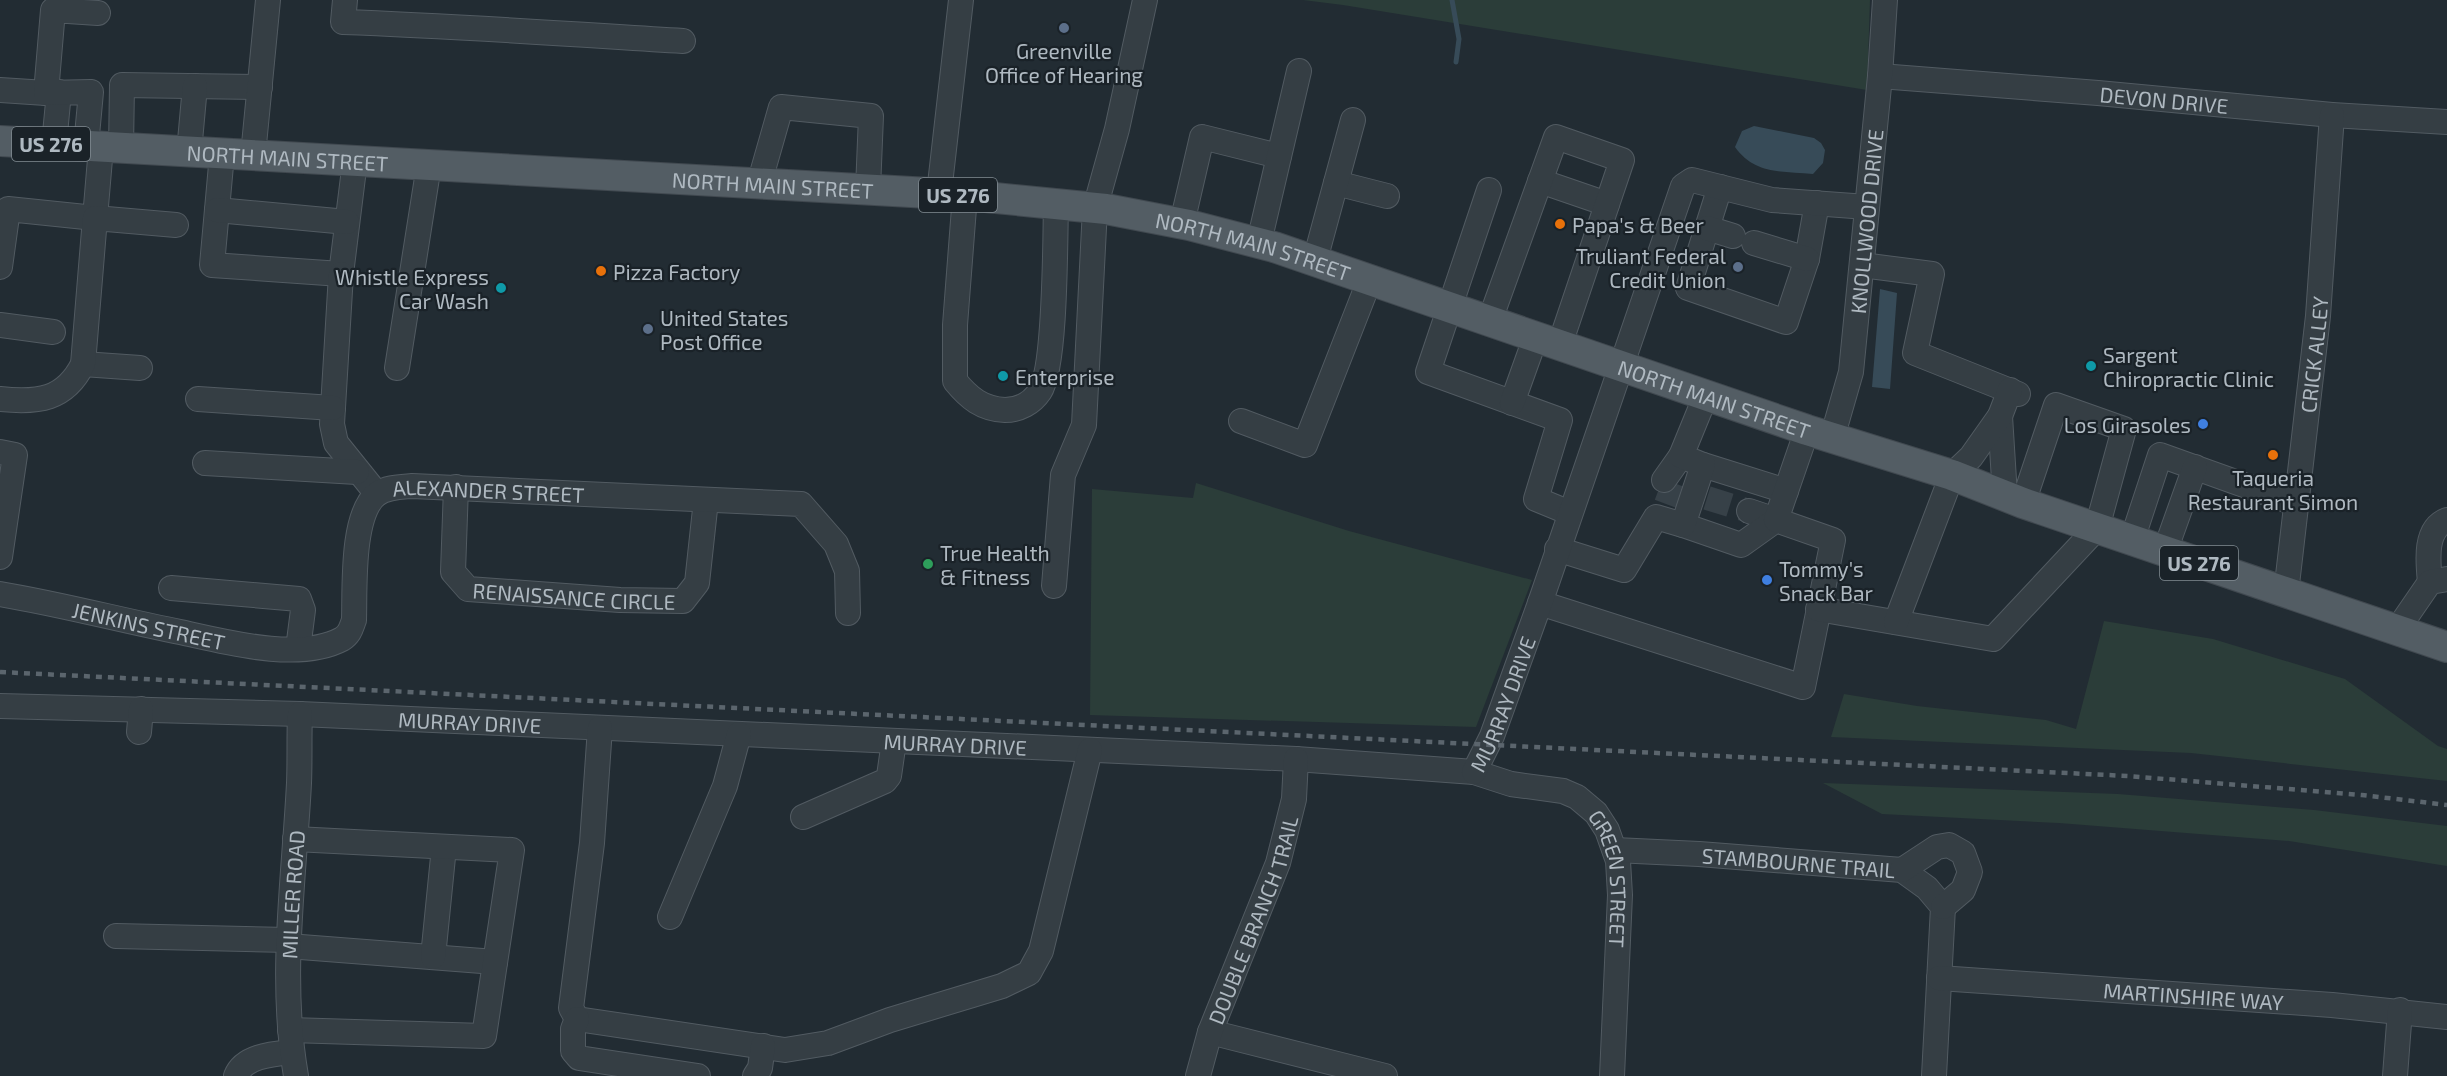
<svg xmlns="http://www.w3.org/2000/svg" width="2447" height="1076" font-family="'Exo 2',sans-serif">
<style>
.green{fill:#2b3d39}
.water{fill:#374b58}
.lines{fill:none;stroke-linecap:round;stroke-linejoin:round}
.stream{stroke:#374b58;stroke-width:5}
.minor-tunnel{stroke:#374148;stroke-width:24;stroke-dasharray:24 12;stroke-linecap:butt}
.minor-casing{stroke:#525b62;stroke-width:26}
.major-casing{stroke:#414950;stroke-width:32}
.minor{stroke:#353e44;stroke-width:24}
.major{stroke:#535d64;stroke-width:30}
.rail{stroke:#5b656d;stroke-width:4.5;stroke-dasharray:6 6;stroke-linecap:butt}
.service-dot{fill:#5c6f8a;stroke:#1a2228;stroke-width:2}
.food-dot{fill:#e8710a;stroke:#1a2228;stroke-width:2}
.culture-dot{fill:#0f9aa8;stroke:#1a2228;stroke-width:2}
.shop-dot{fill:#3f7fe0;stroke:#1a2228;stroke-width:2}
.leisure-dot{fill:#2e9e5b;stroke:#1a2228;stroke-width:2}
.labels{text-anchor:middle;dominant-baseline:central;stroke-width:4.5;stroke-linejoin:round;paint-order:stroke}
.shield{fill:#1a2228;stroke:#828c93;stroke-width:1.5}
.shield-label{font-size:20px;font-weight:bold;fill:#afb9c1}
.poi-label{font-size:21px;fill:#afb9c1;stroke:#1a2228;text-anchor:start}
.street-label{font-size:21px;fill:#afb9c1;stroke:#1a2228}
</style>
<rect width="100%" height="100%" fill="#222c33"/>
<path class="green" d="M 1303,0 L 1870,0 L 1867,90 L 1343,5 Z
M 1196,483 L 1349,531 L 1532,580 L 1476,727 L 1090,715 L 1092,489 L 1193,498 Z
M 2104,621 L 2213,639 L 2345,679 L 2438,746 L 2447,749 L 2447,781 L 2191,753 L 1831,737 L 1844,694 L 1917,706 L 2046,720 L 2076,729 Z
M 1823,783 L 2118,794 L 2314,810 L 2447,826 L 2447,866 L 2289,841 L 2059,823 L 1882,814 Z"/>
<path class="water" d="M 1754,126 L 1814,138 L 1821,143 L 1825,150 L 1823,163 L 1813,174 C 1782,171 1755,175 1735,147 L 1742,131 Z
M 1880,289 L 1897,293 L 1890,389 L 1872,387 Z"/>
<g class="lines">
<path class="stream" d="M 1452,0 L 1459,39 L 1456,62"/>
<path class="minor-tunnel" d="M 1707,498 L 1749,511
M 1666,504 L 1674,483"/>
<g class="minor-casing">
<g id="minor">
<path d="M 345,0 L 343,22 C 456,26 569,34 683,41"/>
<path id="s1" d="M 1880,76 L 2098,93 L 2332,115 L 2447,122"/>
<path d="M 0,90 L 46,93"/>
<path d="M 54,144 L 59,92"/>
<path d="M 86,146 L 91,92 L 46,93 L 53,10 L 98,13"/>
<path d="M 121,148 L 122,85 L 260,87"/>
<path d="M 189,152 L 195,86"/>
<path d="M 222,154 L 212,265 L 341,274 L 355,161"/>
<path d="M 253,155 L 268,0"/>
<path d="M 1540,181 L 1607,204"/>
<path d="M 1336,183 L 1387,196"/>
<path d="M 759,184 L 781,107 L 871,116 L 868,189"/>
<path d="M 1720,187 L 1688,288 L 1786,322 L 1807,259 L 1817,203"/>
<path d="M 1489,190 L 1428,372 L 1560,420 L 1536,499 L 1570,513"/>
<path d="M 939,193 L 961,0"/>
<path d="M 965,195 L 955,325 L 955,381 C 969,398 982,409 1005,410 C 1019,410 1032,403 1040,391 C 1056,367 1055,238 1056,203"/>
<path d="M 217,210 L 347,222"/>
<path d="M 1182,223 L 1202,137 L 1279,156"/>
<path d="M 1707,228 L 1733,236"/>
<path d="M 1259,242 L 1299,71"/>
<path d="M 1754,243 L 1807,259"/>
<path d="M 1315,260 L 1353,120"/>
<path d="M 1862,265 L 1932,274 L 1915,353 L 2018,394"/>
<path d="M 0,267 L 8,209 L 95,218 L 101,147"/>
<path d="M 341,274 L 332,424 L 336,443 L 377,494"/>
<path d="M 1490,320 L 1556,137 L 1622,160 L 1560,344"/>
<path d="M 0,325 L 53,332"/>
<path d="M 83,364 L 140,368"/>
<path d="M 397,368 L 429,165"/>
<path d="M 0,399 C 38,403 65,400 83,364 L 95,218 L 176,225"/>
<path d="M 198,399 L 333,408"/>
<path d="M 1512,403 L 1536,336"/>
<path d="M 2000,416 L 2005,496"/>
<path d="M 1241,421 L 1305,445 L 1370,279"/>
<path id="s2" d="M 1832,438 L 1851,372 L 1880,76 L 1885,0"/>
<path d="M 0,452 L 15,455 L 0,557"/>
<path d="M 205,463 L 357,472"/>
<path d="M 1703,465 L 1786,491"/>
<path d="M 1664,480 L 1681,456"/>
<path id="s3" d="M 456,487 L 453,572 L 468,589 L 620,600 L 683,601 L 697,583 L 706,500"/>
<path d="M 1749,511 L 1776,520"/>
<path d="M 1683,525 L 1741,545 L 1776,520"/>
<path d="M 2132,540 L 2160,455 L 2297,504"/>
<path d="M 1557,549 L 1624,570 L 1656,517 L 1683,525 L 1703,465 L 1681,456 L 1706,395"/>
<path d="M 2165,551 L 2195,467"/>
<path d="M 2430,582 C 2428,562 2424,529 2447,520"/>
<path d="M 1054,586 L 1063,475 L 1084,425 L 1095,208 L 1117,129 L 1145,0"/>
<path d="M 171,588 L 299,599 L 303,610 L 298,649"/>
<path id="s4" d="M 2286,593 L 2318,316 L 2332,115"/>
<path id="s5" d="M 0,594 C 60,604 120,620 180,632 C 226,642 299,662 342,639 C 350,634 351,628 354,620 C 355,589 351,514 377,494 C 387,487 400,487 412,486 L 801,504 L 836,544 L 847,571 L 848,613"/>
<path d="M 1540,603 L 1803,687 L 1833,540 L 1776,520 L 1807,430"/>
<path d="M 1818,609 L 1993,639 L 2097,528 L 2124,429 L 2056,405 L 2023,503"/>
<path d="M 1896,622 L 1952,475 L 1971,457 L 2000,416 L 2010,390"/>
<path d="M 2397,630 L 2430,582 L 2447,579"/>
<path id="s6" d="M 0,706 L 300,714 L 1296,759 L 1474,772 L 1511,784 L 1563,791 L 1577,797 L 1596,813 L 1607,830 L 1618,861 L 1620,895 L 1612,1076"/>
<path d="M 600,728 L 592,843 L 571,1008 L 577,1019 L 785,1050 L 828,1043 L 890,1020 L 1002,986 L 1029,973 L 1041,951 L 1090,750"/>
<path d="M 139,732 L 141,709"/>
<path id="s7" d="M 1474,772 L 1492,736 L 1540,603 L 1683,186 L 1692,180 L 1772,200 L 1867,207"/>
<path d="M 803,817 L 885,781 L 889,776 L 894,741"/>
<path id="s8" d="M 1615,850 L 1699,854 L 1902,870 L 1927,888 L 1943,907 L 1934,1076"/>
<path d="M 1902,870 L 1937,847 L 1949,845 L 1963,853 L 1970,872 L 1963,890 L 1943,907"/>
<path d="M 670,917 L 725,786 L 739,734"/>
<path d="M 116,936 L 288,940"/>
<path d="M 288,946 L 495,962"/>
<path d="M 433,957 L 444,847"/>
<path id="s9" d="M 1939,978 L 2332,1005 L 2447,1017"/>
<path d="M 577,1019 L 573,1029 L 573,1051 L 579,1058 L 698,1076"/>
<path d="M 290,1030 L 484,1036 L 512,850 L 295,839"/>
<path d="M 1210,1032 L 1385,1076"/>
<path d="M 236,1076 C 244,1056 272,1054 292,1052"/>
<path id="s10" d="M 296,1076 C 279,978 294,881 299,783 C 300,760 299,737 300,714"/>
<path d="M 755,1076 L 760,1068 L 763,1046"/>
<path id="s11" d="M 1198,1076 L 1210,1032 L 1278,863 L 1294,799 L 1296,759"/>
<path d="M 2395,1076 L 2400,1010"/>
</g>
</g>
<g class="major-casing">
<g id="major">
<path id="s12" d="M 0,141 L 965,195 L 1106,209 L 1189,225 L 1274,247 L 1807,430 L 1952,475 L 2023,503 L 2447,647"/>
</g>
</g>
<use href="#minor" class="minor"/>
<use href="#major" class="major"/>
<path class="rail" d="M 0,672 L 2128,776 L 2362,795 L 2447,805"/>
</g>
<g class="service-dot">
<circle cx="1064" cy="28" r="6"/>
<circle cx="1738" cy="267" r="6"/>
<circle cx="648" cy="329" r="6"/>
</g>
<g class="food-dot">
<circle cx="1560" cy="224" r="6"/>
<circle cx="601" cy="271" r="6"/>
<circle cx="2273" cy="455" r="6"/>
</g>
<g class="culture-dot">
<circle cx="501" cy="288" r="6"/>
<circle cx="2091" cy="366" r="6"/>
<circle cx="1003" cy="376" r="6"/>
</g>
<g class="shop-dot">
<circle cx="2203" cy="424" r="6"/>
<circle cx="1767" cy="580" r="6"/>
</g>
<circle class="leisure-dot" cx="928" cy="564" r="6"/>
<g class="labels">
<g class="shield">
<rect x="12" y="127" width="78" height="34" rx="4.5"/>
<rect x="919" y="178" width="78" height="34" rx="4.5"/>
<rect x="2160" y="546" width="78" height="34" rx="4.5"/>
</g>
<g class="shield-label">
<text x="51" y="144">US 276</text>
<text x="958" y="195">US 276</text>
<text x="2199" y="563">US 276</text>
</g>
<g class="poi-label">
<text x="1064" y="50" text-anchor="middle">Greenville<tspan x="1064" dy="24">Office of Hearing</tspan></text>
<text x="1572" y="224">Papa's &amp; Beer</text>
<text x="1726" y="255" text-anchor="end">Truliant Federal<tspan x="1726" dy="24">Credit Union</tspan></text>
<text x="613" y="271">Pizza Factory</text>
<text x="489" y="276" text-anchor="end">Whistle Express<tspan x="489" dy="24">Car Wash</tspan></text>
<text x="660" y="317">United States<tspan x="660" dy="24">Post Office</tspan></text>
<text x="2103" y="354">Sargent<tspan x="2103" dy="24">Chiropractic Clinic</tspan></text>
<text x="1015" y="376">Enterprise</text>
<text x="2191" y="424" text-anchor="end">Los Girasoles</text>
<text x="2273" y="477" text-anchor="middle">Taqueria<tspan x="2273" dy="24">Restaurant Simon</tspan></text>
<text x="940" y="552">True Health<tspan x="940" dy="24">&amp; Fitness</tspan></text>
<text x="1779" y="568">Tommy's<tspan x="1779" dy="24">Snack Bar</tspan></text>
</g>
<g class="street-label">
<text stroke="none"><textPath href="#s1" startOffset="285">DEVON DRIVE</textPath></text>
<text stroke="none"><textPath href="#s12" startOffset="288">NORTH MAIN STREET</textPath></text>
<text stroke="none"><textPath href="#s12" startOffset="774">NORTH MAIN STREET</textPath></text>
<text stroke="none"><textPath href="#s2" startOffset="220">KNOLLWOOD DRIVE</textPath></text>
<text stroke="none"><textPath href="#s12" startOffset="1260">NORTH MAIN STREET</textPath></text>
<text stroke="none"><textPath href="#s4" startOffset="240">CRICK ALLEY</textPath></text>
<text stroke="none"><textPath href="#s12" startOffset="1746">NORTH MAIN STREET</textPath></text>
<text stroke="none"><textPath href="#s5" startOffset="616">ALEXANDER STREET</textPath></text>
<text stroke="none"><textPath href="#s3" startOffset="214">RENAISSANCE CIRCLE</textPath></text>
<text stroke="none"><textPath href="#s5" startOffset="152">JENKINS STREET</textPath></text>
<text stroke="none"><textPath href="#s7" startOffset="74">MURRAY DRIVE</textPath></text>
<text stroke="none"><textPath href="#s6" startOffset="470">MURRAY DRIVE</textPath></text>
<text stroke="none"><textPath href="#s6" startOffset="956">MURRAY DRIVE</textPath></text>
<text stroke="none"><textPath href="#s8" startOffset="184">STAMBOURNE TRAIL</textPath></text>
<text stroke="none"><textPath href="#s6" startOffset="1676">GREEN STREET</textPath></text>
<text stroke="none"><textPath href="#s10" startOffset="182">MILLER ROAD</textPath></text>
<text stroke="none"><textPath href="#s11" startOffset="166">DOUBLE BRANCH TRAIL</textPath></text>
<text stroke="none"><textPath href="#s9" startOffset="255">MARTINSHIRE WAY</textPath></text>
</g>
</g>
</svg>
